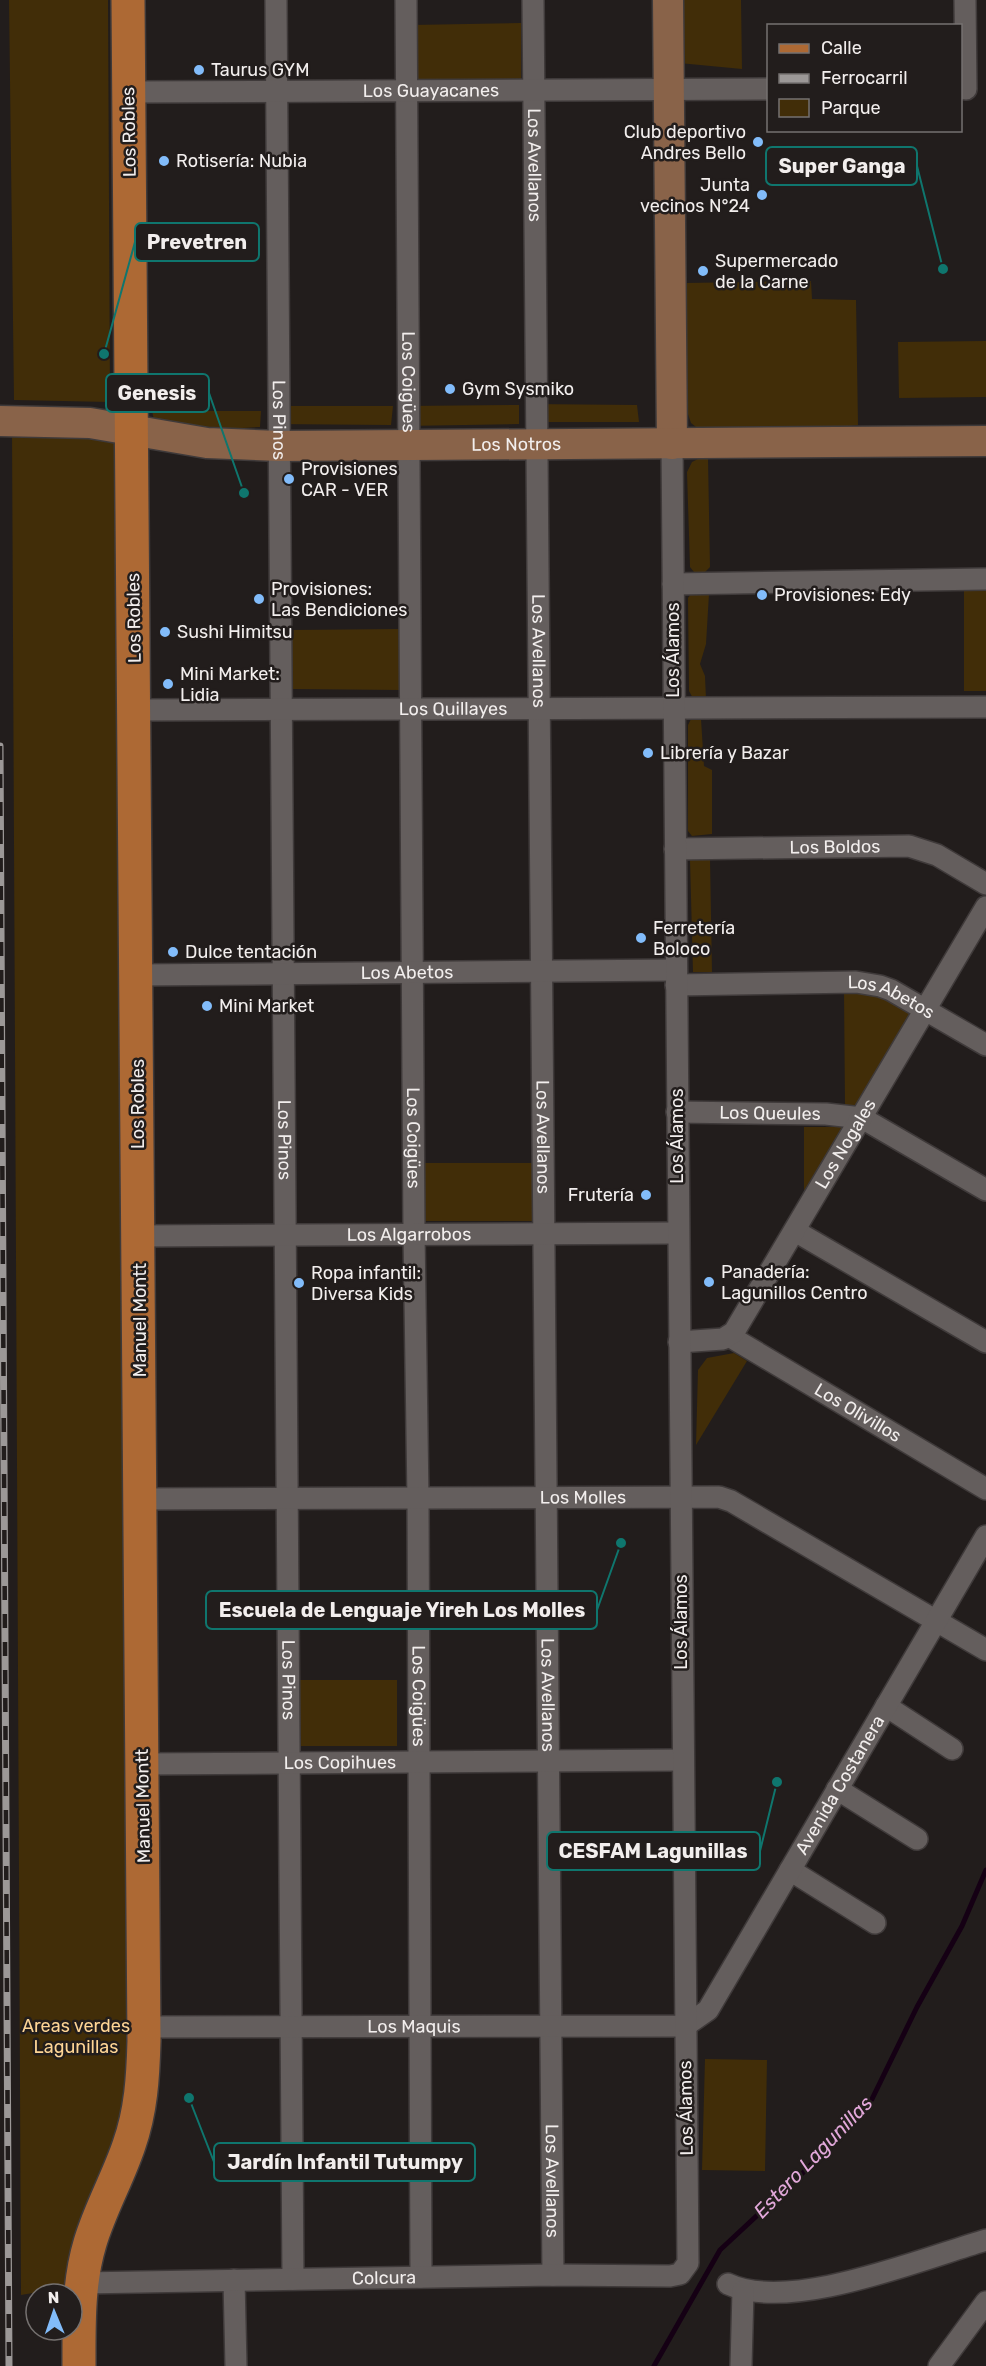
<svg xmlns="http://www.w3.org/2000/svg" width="986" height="2366" font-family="Rubik,sans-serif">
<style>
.green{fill:#412d08}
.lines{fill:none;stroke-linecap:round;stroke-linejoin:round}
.stream{stroke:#150014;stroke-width:5}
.street-casing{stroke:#3f3a3a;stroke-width:24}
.secondary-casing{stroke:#3f3a3a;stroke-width:33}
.primary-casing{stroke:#3f3a3a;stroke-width:36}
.street{stroke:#645e5d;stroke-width:21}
.secondary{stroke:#896349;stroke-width:30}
.primary{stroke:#ad6934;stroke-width:33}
.rail-casing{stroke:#9c9897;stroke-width:7}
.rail{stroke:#221d1c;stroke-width:4.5;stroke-dasharray:14;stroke-linecap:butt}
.poi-dot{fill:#82bcfa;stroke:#221d1c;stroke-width:2}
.labels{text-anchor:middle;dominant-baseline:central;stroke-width:5;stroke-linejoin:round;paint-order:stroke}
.poi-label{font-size:18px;fill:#f2eeed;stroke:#221d1c;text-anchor:start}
.street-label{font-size:18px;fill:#f2eeed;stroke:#221d1c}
.park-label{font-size:18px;fill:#fed595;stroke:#221d1c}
.water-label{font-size:20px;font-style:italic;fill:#e2a8da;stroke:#221d1c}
.leader{fill:none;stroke:#0f766e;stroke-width:2}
.callout-dot{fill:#0f766e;stroke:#221d1c;stroke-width:2}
.callout{fill:#221d1c;stroke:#0f766e;stroke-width:2}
.callout-label{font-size:20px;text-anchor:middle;font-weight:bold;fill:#f2eeed}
</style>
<rect width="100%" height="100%" fill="#221d1c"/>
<path class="green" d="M 9,0 L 108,0 L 110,402 L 14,400 Z
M 679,0 L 741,0 L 742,69 L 679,63 Z
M 521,23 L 521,80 L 415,80 L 411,25 Z
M 811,281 L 812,299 L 856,300 L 858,425 L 828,428 L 696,427 L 691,423 L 687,411 L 685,283 Z
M 986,341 L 986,397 L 899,398 L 898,342 Z
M 528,404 L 637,405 L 639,422 L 529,422 Z
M 519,405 L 519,424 L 404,426 L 405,406 Z
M 273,406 L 393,406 L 391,425 L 273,424 Z
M 152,411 L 261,411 L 260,427 L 225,429 L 154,420 Z
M 12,430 L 114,437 L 133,2053 L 132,2086 L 69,2287 L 21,2295 Z
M 700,458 L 708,458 L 710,567 L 705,572 L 694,572 L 690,567 L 687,472 L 692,462 Z
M 964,581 L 986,582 L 986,691 L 964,691 Z
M 693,591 L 709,594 L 706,644 L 700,664 L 705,676 L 706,699 L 694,700 L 689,691 L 688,598 Z
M 402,629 L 401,690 L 292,689 L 290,630 Z
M 691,719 L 701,719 L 704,766 L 712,770 L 712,834 L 692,836 L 688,831 L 688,725 Z
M 695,857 L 710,858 L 712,972 L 693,972 L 690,860 Z
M 844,991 L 867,991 L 913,1010 L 857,1106 L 845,1106 Z
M 804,1127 L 844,1127 L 804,1191 Z
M 421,1163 L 532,1163 L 532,1221 L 421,1221 Z
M 734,1353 L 747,1361 L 696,1445 L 698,1370 L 707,1358 Z
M 283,1680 L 397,1680 L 397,1746 L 283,1746 Z
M 705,2059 L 767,2060 L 765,2171 L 702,2170 Z"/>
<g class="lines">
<path class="stream" d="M 654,2366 L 720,2250 L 809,2167 L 872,2099 L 917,2007 L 962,1926 L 986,1870"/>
<g class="street-casing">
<g id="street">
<path id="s1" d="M 276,0 L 293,2279"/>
<path id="s2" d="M 406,0 L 414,1234 L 418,1499 L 421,2277"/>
<path id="s3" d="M 533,0 L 553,2275"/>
<path d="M 965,0 L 966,89"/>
<path id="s4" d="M 129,92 L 768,89"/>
<path d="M 673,584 L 986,579"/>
<path id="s5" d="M 135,710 L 986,707"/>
<path id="s6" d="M 675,849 L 909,846 L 937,855 L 986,884"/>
<path id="s7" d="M 137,975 L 676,970"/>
<path id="s8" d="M 676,985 L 856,982 L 880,986 L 891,990 L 986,1045"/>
<path id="s9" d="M 677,1112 L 826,1114 L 862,1118 L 986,1190"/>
<path d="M 795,1231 L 986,1342"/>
<path id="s10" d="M 139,1236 L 678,1233"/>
<path id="s11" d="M 729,1336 L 986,1489"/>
<path id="s12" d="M 679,1342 L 723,1339 L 734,1332 L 986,907"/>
<path id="s13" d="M 141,1499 L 719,1497 L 731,1501 L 986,1650"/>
<path d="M 886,1706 L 952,1749"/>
<path id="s14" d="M 142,1764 L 683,1760"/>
<path d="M 837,1789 L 917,1839"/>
<path d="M 790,1870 L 875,1923"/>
<path id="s15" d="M 144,2027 L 685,2026 L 708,2010 L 986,1536"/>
<path d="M 234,2280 L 236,2366"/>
<path id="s16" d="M 82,2283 L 553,2275 L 670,2276 L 680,2274 L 688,2263 L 672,444"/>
<path d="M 728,2284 C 790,2313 921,2259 986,2240"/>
<path d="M 741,2366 L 743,2291"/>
<path d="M 939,2366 L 986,2302"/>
</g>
</g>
<g class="secondary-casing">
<g id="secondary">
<path d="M 668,0 L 672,444"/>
<path id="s17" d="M 0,421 L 90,423 L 207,443 L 279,446 L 986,441"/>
</g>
</g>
<g class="primary-casing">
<path id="primary" d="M 79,2366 C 79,2325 78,2283 90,2243 C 100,2209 118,2178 129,2145 C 141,2111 143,2077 144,2041 L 128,0"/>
</g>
<use href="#street" class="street"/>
<use href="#secondary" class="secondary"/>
<use href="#primary" class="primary"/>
<g class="rail-casing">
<path id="rail" d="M 0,746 L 9,2366"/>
</g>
<use href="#rail" class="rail"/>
</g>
<g class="poi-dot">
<circle cx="199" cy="70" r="6"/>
<circle cx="758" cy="142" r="6"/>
<circle cx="164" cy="161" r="6"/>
<circle cx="762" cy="195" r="6"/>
<circle cx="703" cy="271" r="6"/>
<circle cx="450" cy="389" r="6"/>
<circle cx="289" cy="479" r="6"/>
<circle cx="762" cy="595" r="6"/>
<circle cx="259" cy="599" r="6"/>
<circle cx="165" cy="632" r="6"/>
<circle cx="168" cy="684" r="6"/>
<circle cx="648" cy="753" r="6"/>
<circle cx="641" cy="938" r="6"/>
<circle cx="173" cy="952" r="6"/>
<circle cx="207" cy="1006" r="6"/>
<circle cx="646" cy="1195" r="6"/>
<circle cx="709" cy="1282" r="6"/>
<circle cx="299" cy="1283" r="6"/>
</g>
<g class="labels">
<g class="poi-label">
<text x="211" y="70">Taurus GYM</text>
<text x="746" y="132" text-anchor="end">Club deportivo<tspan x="746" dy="21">Andres Bello</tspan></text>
<text x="176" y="161">Rotisería: Nubia</text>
<text x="750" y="185" text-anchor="end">Junta<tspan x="750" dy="21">vecinos N°24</tspan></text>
<text x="715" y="261">Supermercado<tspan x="715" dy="21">de la Carne</tspan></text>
<text x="462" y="389">Gym Sysmiko</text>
<text x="301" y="469">Provisiones<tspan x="301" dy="21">CAR - VER</tspan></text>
<text x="271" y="589">Provisiones:<tspan x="271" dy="21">Las Bendiciones</tspan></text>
<text x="774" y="595">Provisiones: Edy</text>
<text x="177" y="632">Sushi Himitsu</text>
<text x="180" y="674">Mini Market:<tspan x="180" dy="21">Lidia</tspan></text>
<text x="660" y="753">Librería y Bazar</text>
<text x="653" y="928">Ferretería<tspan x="653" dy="21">Boloco</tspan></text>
<text x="185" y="952">Dulce tentación</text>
<text x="219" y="1006">Mini Market</text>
<text x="634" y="1195" text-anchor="end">Frutería</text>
<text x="721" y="1272">Panadería:<tspan x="721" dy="21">Lagunillos Centro</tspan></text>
<text x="311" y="1273">Ropa infantil:<tspan x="311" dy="21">Diversa Kids</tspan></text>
</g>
<g class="street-label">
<text stroke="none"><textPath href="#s4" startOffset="302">Los Guayacanes</textPath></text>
<text transform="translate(129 132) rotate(-91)">Los Robles</text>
<text stroke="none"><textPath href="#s3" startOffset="165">Los Avellanos</textPath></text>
<text stroke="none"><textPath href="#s2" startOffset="382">Los Coigües</textPath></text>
<text stroke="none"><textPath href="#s1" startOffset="420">Los Pinos</textPath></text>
<text stroke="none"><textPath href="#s17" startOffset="518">Los Notros</textPath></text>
<text transform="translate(134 618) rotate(-91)">Los Robles</text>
<text transform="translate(673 650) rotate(-90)">Los Álamos</text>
<text stroke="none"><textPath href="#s3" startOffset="651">Los Avellanos</textPath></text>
<text stroke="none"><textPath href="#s5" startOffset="318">Los Quillayes</textPath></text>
<text stroke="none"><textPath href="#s6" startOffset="160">Los Boldos</textPath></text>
<text stroke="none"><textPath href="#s7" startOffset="270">Los Abetos</textPath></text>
<text stroke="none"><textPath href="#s8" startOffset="218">Los Abetos</textPath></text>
<text transform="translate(138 1104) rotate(-90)">Los Robles</text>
<text stroke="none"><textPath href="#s9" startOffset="93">Los Queules</textPath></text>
<text transform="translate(677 1136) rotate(-90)">Los Álamos</text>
<text stroke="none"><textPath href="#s3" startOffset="1137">Los Avellanos</textPath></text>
<text stroke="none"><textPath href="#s2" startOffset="1138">Los Coigües</textPath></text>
<text stroke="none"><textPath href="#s1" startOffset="1140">Los Pinos</textPath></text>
<text stroke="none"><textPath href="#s12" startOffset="276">Los Nogales</textPath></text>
<text stroke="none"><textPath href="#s10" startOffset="270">Los Algarrobos</textPath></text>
<text transform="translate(140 1320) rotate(-90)">Manuel Montt</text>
<text stroke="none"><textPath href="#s11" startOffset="150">Los Olivillos</textPath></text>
<text stroke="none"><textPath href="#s13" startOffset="442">Los Molles</textPath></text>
<text transform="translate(681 1622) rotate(-90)">Los Álamos</text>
<text stroke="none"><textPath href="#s1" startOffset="1680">Los Pinos</textPath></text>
<text stroke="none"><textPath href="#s3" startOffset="1695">Los Avellanos</textPath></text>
<text stroke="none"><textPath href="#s2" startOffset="1696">Los Coigües</textPath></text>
<text stroke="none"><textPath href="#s14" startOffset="198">Los Copihues</textPath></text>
<text stroke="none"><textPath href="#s15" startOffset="830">Avenida Costanera</textPath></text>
<text transform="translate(143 1806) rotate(-91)">Manuel Montt</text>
<text stroke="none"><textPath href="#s15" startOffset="270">Los Maquis</textPath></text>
<text transform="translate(686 2108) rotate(-91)">Los Álamos</text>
<text stroke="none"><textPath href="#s3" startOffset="2181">Los Avellanos</textPath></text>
<text stroke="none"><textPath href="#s16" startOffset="302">Colcura</textPath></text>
</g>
<g class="park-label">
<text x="76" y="2026">Areas verdes<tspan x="76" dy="21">Lagunillas</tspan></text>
</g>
<g class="water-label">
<text transform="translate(813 2157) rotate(-46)">Estero Lagunillas</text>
</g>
</g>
<path class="leader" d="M943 269L917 166M104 354L135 242M244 493L209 393M621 1543L597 1610M777 1782L760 1851M189 2098L214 2162"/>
<g class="callout-dot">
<circle cx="943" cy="269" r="6"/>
<circle cx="104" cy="354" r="6"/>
<circle cx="244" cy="493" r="6"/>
<circle cx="621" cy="1543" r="6"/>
<circle cx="777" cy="1782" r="6"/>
<circle cx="189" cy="2098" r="6"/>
</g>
<g class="callout">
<rect x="766" y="147" width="151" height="38" rx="6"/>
<rect x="135" y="223" width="124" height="38" rx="6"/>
<rect x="106" y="374" width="103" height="38" rx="6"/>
<rect x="206" y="1591" width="391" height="38" rx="6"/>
<rect x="547" y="1832" width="213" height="38" rx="6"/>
<rect x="214" y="2143" width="261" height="38" rx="6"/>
</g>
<g class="callout-label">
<text x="842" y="173">Super Ganga</text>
<text x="197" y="249">Prevetren</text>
<text x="157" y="400">Genesis</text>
<text x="402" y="1617">Escuela de Lenguaje Yireh Los Molles</text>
<text x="653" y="1858">CESFAM Lagunillas</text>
<text x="345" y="2169">Jardín Infantil Tutumpy</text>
</g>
<rect x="767" y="24" width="195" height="108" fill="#221d1c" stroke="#757170" stroke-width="1.5"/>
<rect x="779" y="44" width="30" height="9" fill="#ad6934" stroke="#757170" stroke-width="1.5"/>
<text x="821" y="54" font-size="18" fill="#f2eeed">Calle</text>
<rect x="779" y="74" width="30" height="9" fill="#9c9897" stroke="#757170" stroke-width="1.5"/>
<text x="821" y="84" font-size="18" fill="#f2eeed">Ferrocarril</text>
<rect x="779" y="99" width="30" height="18" fill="#412d08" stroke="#757170" stroke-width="1.5"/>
<text x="821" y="114" font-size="18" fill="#f2eeed">Parque</text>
<g transform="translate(54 2312) rotate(358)"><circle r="28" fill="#221d1c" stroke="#757170" stroke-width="1.5"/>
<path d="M0-4.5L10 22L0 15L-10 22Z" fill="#82bcfa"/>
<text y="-9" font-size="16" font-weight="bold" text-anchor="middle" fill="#f2eeed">N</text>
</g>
</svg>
